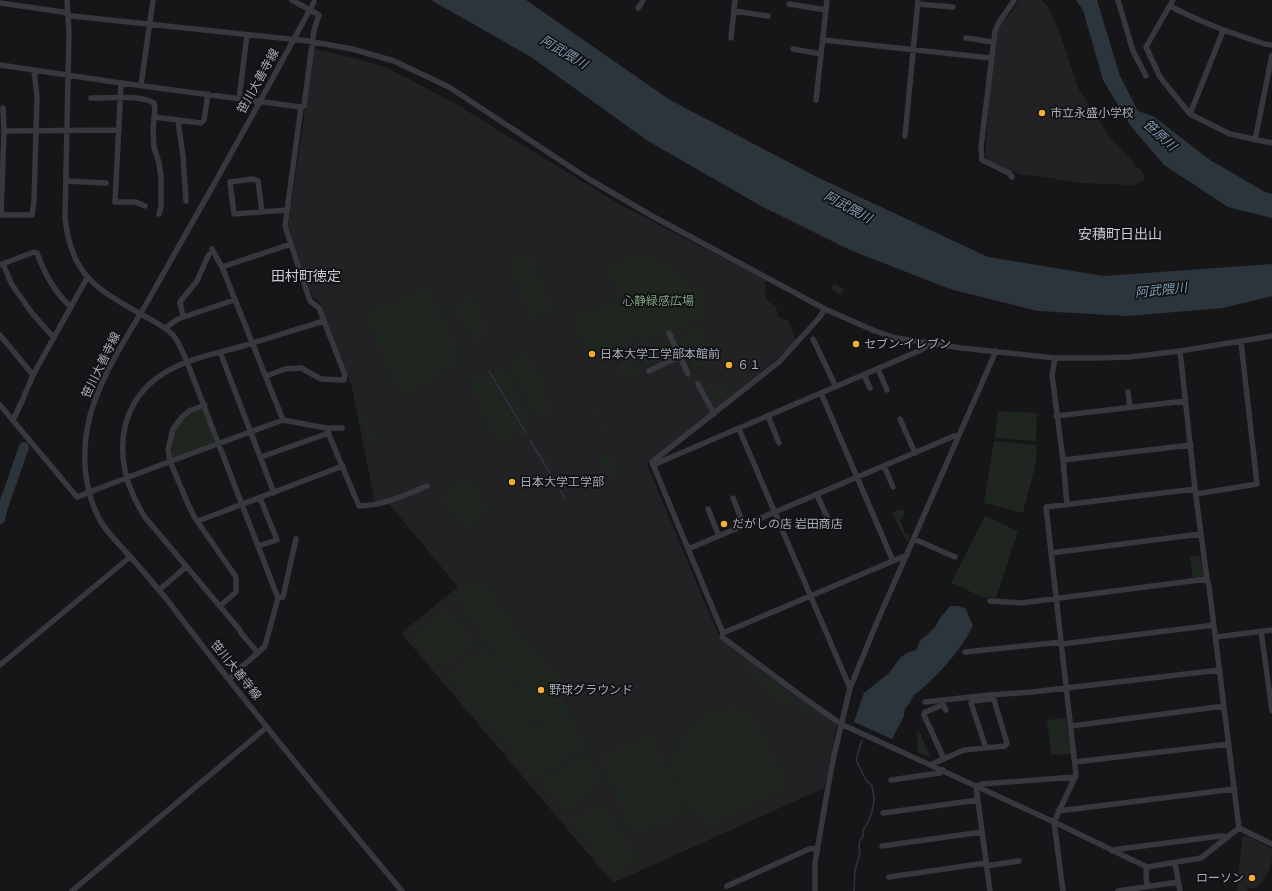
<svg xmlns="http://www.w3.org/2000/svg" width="1272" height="891" font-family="'Roboto Condensed','Noto Sans JP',sans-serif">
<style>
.built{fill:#222225}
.green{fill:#1e261f}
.water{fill:#2c353c}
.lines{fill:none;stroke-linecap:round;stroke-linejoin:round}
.stream{stroke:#2c353c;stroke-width:1.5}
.river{stroke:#2c353c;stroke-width:10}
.minor{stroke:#37383d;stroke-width:5.5}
.minor-bridge{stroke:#37383d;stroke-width:5.5}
.poi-dot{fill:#f2b134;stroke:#111113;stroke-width:1.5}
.labels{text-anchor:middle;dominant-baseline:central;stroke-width:3.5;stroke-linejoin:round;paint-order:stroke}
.street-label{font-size:12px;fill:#a8adb8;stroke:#111113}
.poi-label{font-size:12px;fill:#a8adb8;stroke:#111113;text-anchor:start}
.park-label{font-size:12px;fill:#7fa381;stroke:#111113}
.water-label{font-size:13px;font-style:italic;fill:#7f9bb3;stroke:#111113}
.quarter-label{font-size:14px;fill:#c9ccd4;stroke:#111113}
</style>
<rect width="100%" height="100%" fill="#161618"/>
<path class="built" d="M 1019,0 L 1042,0 L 1048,7 L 1058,28 L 1079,90 L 1110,137 L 1142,172 L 1144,176 L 1144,180 L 1141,182 L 1132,185 L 1079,183 L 1040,176 L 1021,175 L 989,161 L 985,155 L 992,67 L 997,32 L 1001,23 L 1013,11 Z
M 314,49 L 350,57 L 385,67 L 424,87 L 456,104 L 619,204 L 766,280 L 765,296 L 769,302 L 776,306 L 778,317 L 788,320 L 796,341 L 784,353 L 647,464 L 720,639 L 837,724 L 825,784 L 822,789 L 613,883 L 401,633 L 458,587 L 390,505 L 375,504 L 351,383 L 318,299 L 313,298 L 288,227 Z
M 1246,835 L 1272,849 L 1272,859 L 1269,871 L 1260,885 L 1255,888 L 1249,888 L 1247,891 L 1237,891 L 1242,838 Z"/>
<path class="green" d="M 530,251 L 553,309 L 530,319 L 507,261 Z
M 638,256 L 652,256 L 702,292 L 710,314 L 640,344 L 607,264 Z
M 834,283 L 844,289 L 841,295 L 831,288 Z
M 429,288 L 459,351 L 458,364 L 408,392 L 397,388 L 364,313 Z
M 470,294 L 488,333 L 476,343 L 452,308 Z
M 619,299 L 636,342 C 621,347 595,362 584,345 C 579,337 576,327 573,318 Z
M 702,326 L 709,339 L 681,351 L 675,340 Z
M 711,340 L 718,360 L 694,371 L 686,351 Z
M 668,342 L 673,355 L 646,367 L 639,353 Z
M 529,352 L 553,411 L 537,419 L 506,362 Z
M 634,357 L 639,373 L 622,379 L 616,363 Z
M 503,366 L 533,422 L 526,428 L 492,374 Z
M 489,374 L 520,429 L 497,444 L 475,397 L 469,379 Z
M 729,380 L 735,386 L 712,404 L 707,393 Z
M 597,405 L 609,434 L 604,437 L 592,408 Z
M 203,409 L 215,442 L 172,458 C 170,433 178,415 203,409 Z
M 998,411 L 1037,413 L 1036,441 L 995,438 Z
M 362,413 L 364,416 L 366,416 L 376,439 L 368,443 L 358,419 L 360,418 L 358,414 Z
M 994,441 L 1037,445 C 1037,467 1028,491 1023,513 L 984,503 Z
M 610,452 L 620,474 L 608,478 L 599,457 Z
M 465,477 L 491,509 L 467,529 L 441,497 Z
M 903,509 L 905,515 L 900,520 L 905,533 L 910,535 L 909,540 L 907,541 L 900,529 L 893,514 L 893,512 Z
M 985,516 L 1018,531 L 996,598 L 983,597 L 951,583 Z
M 1200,556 L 1204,577 L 1193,579 L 1190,557 Z
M 482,578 L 528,647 L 501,665 L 455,596 Z
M 448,608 L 474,641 L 442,670 L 411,635 Z
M 533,645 L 550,668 L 518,681 L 504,665 Z
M 483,647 L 517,686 L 514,705 L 536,728 L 571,713 L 586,747 L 537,778 L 506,746 L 447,678 Z
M 729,651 L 796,698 L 787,709 Z
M 554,668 L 569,711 C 555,721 537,729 524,713 C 521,709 517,704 517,699 C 517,694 520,686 522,680 Z
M 802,703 L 815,710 L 806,715 L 806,713 L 803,709 L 798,710 L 798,708 Z
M 724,709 L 737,709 L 753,713 L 785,779 L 780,792 L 714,824 C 705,820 696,815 689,807 C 683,802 680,793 678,786 C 665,749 689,718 724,709 Z
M 1066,718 L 1071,754 L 1051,755 L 1047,720 Z
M 919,731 L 931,758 L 917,752 L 918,738 L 916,733 Z
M 653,734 L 686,813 L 633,835 L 600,756 Z
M 586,752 L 604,781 L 566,814 L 543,781 Z
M 606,804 L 638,861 L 614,875 L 569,819 Z"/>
<path class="water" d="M 431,0 L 526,0 L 670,100 L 817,177 L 988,257 L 1104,276 L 1272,264 L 1272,296 L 1223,308 L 1127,316 L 1038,311 L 950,289 L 850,250 L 761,206 L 648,141 L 531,57 Z
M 1076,0 L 1097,0 L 1120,76 L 1138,111 L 1153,116 L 1210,160 L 1265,192 L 1272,194 L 1272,218 L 1228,207 L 1164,165 L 1130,125 L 1103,80 L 1083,10 Z
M 950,606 L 959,606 L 965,608 L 973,625 C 964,646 942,671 925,686 C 922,689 919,691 915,694 C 911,698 910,705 905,708 L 904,716 L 892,739 L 854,722 L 864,693 L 889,673 L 901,657 L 907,653 L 916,650 L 921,639 L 926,636 L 936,626 L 940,618 Z"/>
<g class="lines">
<path class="stream" d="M 489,371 L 526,433
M 530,440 L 565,498
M 854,891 L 855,870 L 860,854 L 859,846 L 860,840 L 863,837 L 863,830 C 870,822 876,803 873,792 C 873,790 872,788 872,786 L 866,780 L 856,760 L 862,740"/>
<path class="river" d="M 0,519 L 3,507 L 24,447"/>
<path class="minor" d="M 67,0 L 69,32 L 65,218 C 71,273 94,288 139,313 C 151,320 163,325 173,335 C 179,342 183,353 187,362 L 278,598 L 265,646 L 258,653
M 1118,0 L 1133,51 L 1146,76
M 1173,0 L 1146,47 L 1160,77 L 1190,114 L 1230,134 L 1272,143
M 0,3 L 63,12 L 68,15 L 72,16 L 308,41 L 352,49 L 394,61 L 449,87 L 587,178 L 654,217 L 825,309 L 875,331 L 896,338 L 961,348 L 1055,358 L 1095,358 L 1130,357 L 1180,351 L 1272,336
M 789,4 L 826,10
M 918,4 L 953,7
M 1170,6 C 1202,23 1231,33 1265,44 L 1272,45
M 638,8 L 641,4 L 643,0
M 734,11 L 768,16
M 731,38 L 735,0
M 966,38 L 993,42
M 823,40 L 991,58
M 793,49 L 821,54
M 0,65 L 121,83 L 301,107
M 121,83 L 115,202 L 136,202 L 145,206
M 141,85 L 153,0
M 91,98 C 108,99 139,94 154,103 L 155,109 L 153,129 L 154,147 L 159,163 L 161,177 L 161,207 L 159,214
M 239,99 L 247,35
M 816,100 L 827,0
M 258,105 C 222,170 186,234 149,299 C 128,336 101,374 90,416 C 81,451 83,490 101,522 C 107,532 117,542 125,551 C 140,567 154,584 168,601 C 243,700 322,796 402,891
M 3,108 L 4,131 L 119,130
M 1190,114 L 1223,31
M 154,117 L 201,123 L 204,120 L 208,94
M 178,121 L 183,156 L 186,201
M 4,131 L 1,215 L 32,215 L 34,201 L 37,97 L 34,70
M 905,136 L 918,0
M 1255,140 L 1272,55
M 1012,177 L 1009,173 L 982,160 L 981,147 L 995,31 C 999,19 1008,11 1014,0
M 66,181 L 106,183
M 262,211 L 258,181 L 253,179 L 230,182 L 234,214 L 287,210
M 212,249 L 222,267 L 283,420 L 326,428 L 359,506 C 383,506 405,495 427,486
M 3,264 L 12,285 L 32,313 L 54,338
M 0,265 L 34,252 L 37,253 C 45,274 54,292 71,307
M 222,267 L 291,244
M 825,309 L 819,318 L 780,361 L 652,462 L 723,633 L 722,637 L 804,698 L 841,724 L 1054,822 L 1147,867 L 1201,858 L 1239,828
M 183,317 L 180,302 L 197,281 L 209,254
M 165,328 L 178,319 L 234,300
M 669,333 L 688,374
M 0,335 L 33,375 L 87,278
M 813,339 L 836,387
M 1180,351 L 1195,489 L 1207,579 L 1209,586 L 1239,828
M 220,352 L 274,493
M 1055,358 L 1052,375 L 1063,460 L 1191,445
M 878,369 L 887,390
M 649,371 L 680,356
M 864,375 L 870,388
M 266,376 L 285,369 L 301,368 L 321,379 L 344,380 L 345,375 L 324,321
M 698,384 L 714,414
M 1128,392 L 1130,407
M 821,393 L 893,561
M 0,405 L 77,497 C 145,470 214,445 283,420
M 205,405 L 189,411 L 182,417 L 173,429 L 168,450 L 170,461 L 188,504 L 195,518 L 236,577 L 236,592 L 220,606
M 768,416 L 779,443
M 1056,416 L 1185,401
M 900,419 L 915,453
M 13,420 L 22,401 L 33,375
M 326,428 L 342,428
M 739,429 L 850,688
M 261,457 L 329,433
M 1063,460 L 1067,505
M 653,465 L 921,350 L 931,344
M 884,466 L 893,487
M 1196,494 L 1257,484 L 1241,342
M 817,495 L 828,519
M 733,498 L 744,526
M 708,509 L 719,536
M 198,521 L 343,466
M 914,539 L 955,557
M 258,546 L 277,540 L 260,498
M 688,549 L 954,436 L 958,436
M 1051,553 L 1201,534
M 159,590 L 186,567
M 278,598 L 283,597 L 296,539
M 990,601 L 1021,603 L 1207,579
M 1261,631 L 1272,711
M 723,633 L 907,555
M 1216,637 L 1272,630
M 1062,644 L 1214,625
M 965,652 L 1061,642
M 0,665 L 130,557
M 230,680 L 234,673 L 258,653 L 241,633 L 239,629 L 144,516 C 136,502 128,487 125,471 C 115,419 138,380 187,362 C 205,355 225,351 243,346 C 270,338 297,329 324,321 L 319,308 L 310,301 L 285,226 L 301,107 L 304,106 L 314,30 L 319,15 L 292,0
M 925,702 L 990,695 L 1032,692 L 1220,670
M 1071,726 L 1224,706
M 944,759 L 924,715 L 925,712 L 943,705 L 946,710
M 1075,762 L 1229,744
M 930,765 L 964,750 L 1005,746 L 1007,743 L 994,700 L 992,699 L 973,701 L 971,703 L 986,748
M 891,780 L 940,773 L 943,770
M 1058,811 L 1235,789
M 883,813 L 978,800
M 1239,828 L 1272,844
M 882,846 L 982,832
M 1112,851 L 1119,849 L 1221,836 L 1228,837
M 1175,863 L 1180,891
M 986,866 L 1019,861
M 889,877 L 986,863
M 727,886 L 809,849 L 818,848
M 1147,887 L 1146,871 L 1147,867
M 72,891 L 267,727
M 815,891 L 815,863 L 828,787 L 834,755 L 850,688 L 877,622 L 996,351
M 990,891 L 976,786 L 982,784 L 1075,777
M 1063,891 L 1054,822 L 1076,775 L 1046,507 L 1195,489
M 1118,891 L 1178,882"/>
<path class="minor-bridge" d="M 258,105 L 314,2"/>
</g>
<g class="poi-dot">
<circle cx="1042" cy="113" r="4"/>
<circle cx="856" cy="344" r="4"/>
<circle cx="592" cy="354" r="4"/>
<circle cx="729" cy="365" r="4"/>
<circle cx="512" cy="482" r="4"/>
<circle cx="724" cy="524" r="4"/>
<circle cx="541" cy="690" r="4"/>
<circle cx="1252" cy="878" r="4"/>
</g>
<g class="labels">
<g class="street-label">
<text transform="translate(258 81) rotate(-61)">笹川大善寺線</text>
<text transform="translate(101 365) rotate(-64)">笹川大善寺線</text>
<text transform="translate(236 670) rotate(51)">笹川大善寺線</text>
</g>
<g class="poi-label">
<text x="1050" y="113">市立永盛小学校</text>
<text x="864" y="344">セブン-イレブン</text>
<text x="600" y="354">日本大学工学部本館前</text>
<text x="737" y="365">６１</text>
<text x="520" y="482">日本大学工学部</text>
<text x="732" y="524">だがしの店 岩田商店</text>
<text x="549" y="690">野球グラウンド</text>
<text x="1244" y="878" text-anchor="end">ローソン</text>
</g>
<g class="park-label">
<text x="658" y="301">心静緑感広場</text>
</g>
<g class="water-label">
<text transform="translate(564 52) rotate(31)">阿武隈川</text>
<text transform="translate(1160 135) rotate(42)">笹原川</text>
<text transform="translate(848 207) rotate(28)">阿武隈川</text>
<text transform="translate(1161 290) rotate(-6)">阿武隈川</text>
</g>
<g class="quarter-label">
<text x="1120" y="234">安積町日出山</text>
<text x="306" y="276">田村町徳定</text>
</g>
</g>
</svg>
